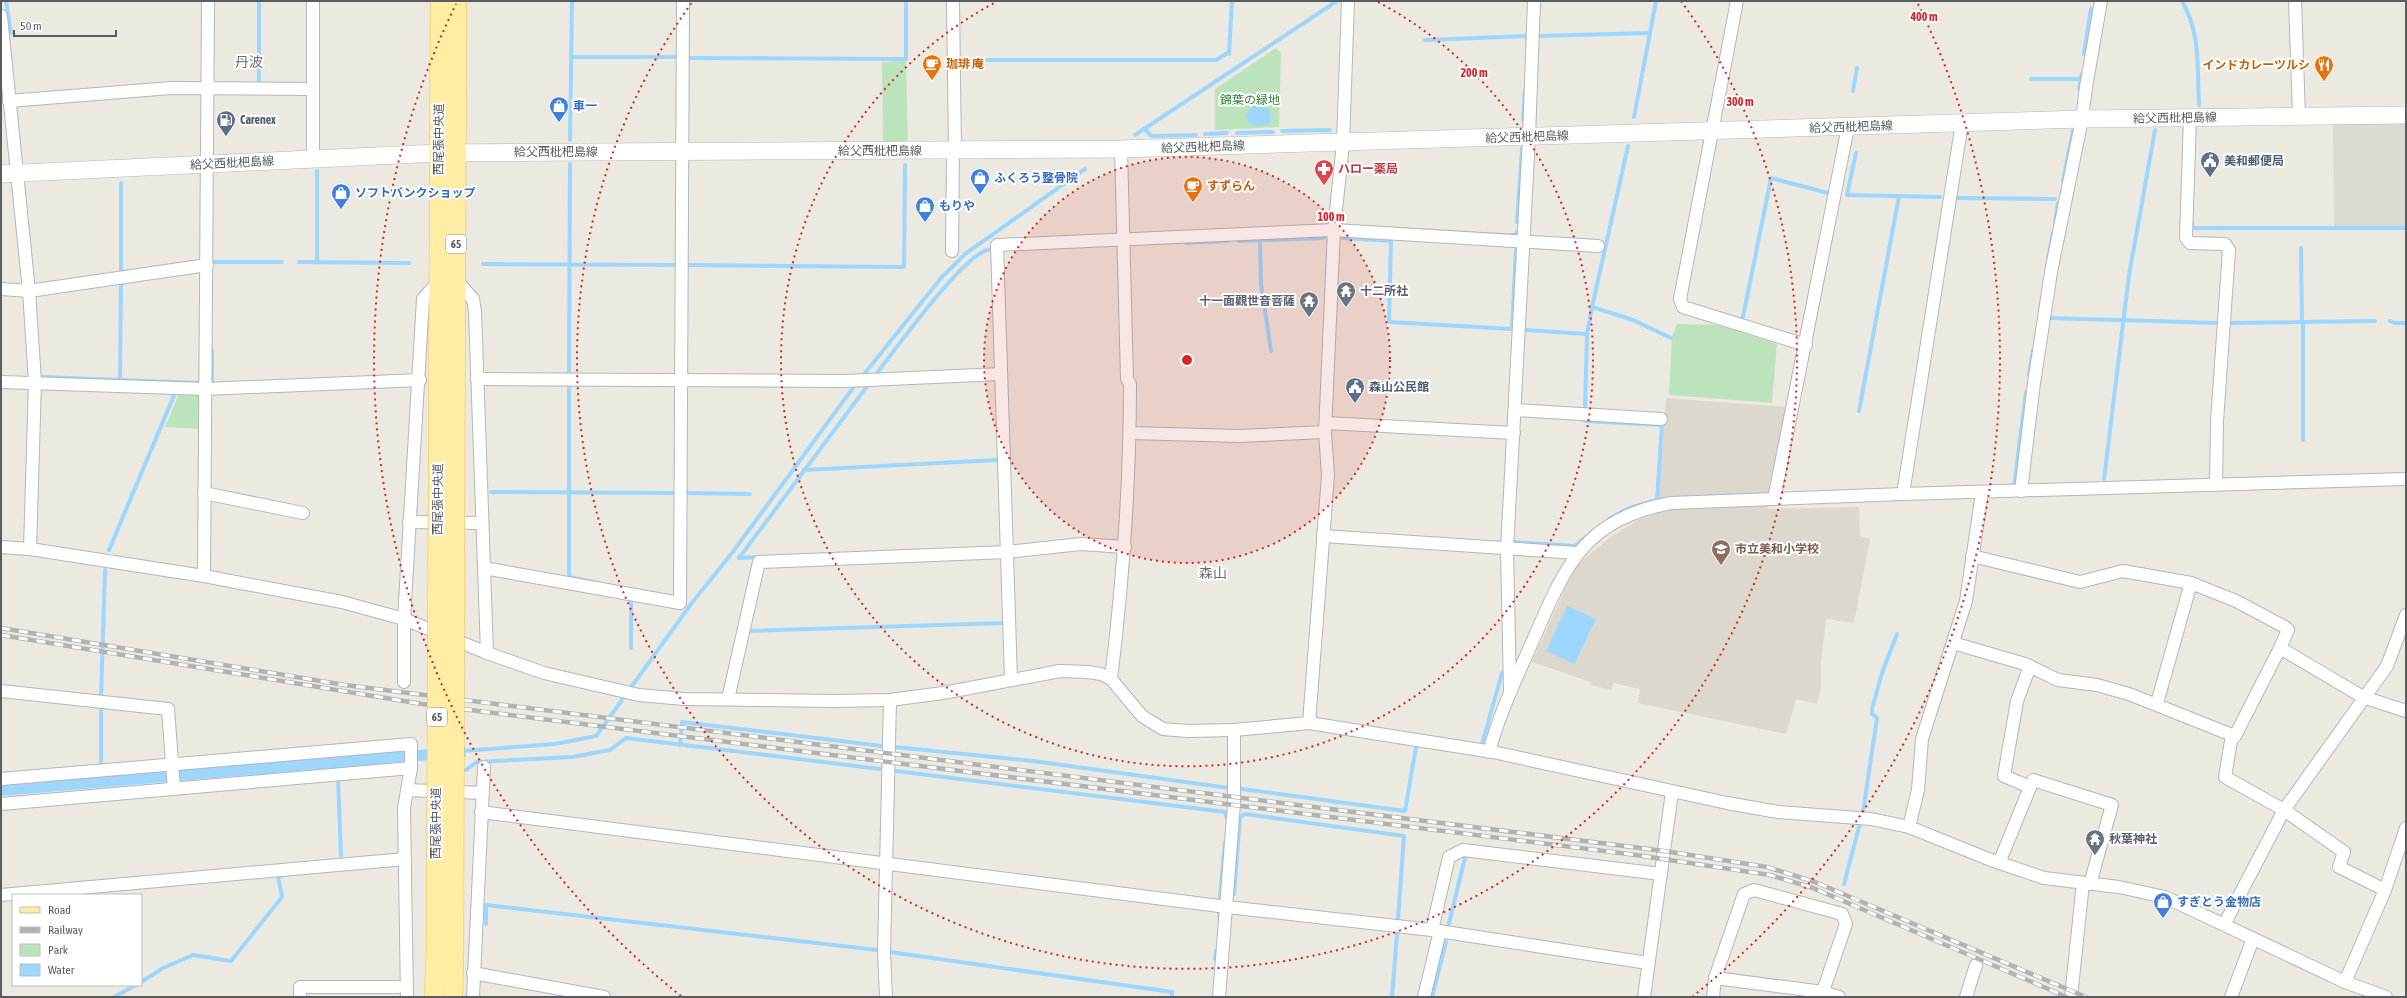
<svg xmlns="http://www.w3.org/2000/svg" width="2407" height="998" viewBox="0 0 2407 998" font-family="'Asap Condensed','Noto Sans JP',sans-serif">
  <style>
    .industrial { fill: #dddad4 }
    .education { fill: #dcd8ce }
    .green { fill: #bce4bc }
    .water { fill: #9dd6fe }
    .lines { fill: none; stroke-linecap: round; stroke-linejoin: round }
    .stream { stroke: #9dd6fe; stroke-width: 4 }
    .street-casing { stroke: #b3b6bb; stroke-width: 14 }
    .secondary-casing { stroke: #b4b7bd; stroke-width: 18 }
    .primary-casing { stroke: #efc155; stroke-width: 20 }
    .street { stroke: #fff; stroke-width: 12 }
    .secondary { stroke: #fff; stroke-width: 17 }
    .primary { stroke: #feeda2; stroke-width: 19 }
    .rail-casing { stroke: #b1b2b2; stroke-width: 4.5 }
    .rail { stroke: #fff; stroke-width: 3; stroke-dasharray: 9; stroke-linecap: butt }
    .primary-bridge-casing { stroke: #efc155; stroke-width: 20; stroke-linecap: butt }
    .primary-bridge { stroke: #feeda2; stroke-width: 19 }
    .ring { fill: none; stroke: #d62828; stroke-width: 2; stroke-dasharray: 2 4 }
    .labels { text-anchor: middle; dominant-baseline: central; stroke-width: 4; stroke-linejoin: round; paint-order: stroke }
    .shield { fill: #fff; stroke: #8b8d90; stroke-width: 1 }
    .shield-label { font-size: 11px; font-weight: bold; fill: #595c61 }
    .food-label { font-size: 12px; font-weight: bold; fill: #c56008; stroke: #fff; text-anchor: start }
    .park-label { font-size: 12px; fill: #358337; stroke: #fff }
    .shop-label { font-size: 12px; font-weight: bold; fill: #366cbe; stroke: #fff; text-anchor: start }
    .street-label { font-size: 12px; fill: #595c61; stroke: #fff }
    .service-label { font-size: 12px; font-weight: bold; fill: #4e5e75; stroke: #fff; text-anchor: start }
    .health-label { font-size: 12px; font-weight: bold; fill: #be3a42; stroke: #fff; text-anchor: start }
    .worship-label { font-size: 12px; font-weight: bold; fill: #5b616d; stroke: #fff; text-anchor: start }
    .education-label { font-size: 12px; font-weight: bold; fill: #785e54; stroke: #fff; text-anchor: start }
    .quarter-label { font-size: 14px; fill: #6a6e73; stroke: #fff }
    .centre { fill: #d62828; stroke: #fff; stroke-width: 2 }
    .ring-label { font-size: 12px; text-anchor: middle; font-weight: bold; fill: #d62828; stroke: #fff; stroke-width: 4; stroke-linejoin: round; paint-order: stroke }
  </style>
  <rect width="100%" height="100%" fill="#ece9e0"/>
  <!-- industrial -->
  <polygon class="industrial" points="2333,123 2406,123 2406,226 2334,226"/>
  <!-- education -->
  <polygon class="education" points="1666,398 1787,407 1767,509 1859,507 1860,536 1870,539 1854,623 1826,619 1821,663 1821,687 1817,704 1796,699 1786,734 1638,703 1640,689 1614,683 1611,690 1591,685 1591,682 1532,662 1572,573 1584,559 1612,536 1640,519 1657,514"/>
  <!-- green -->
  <g class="green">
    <polygon points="1276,48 1281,53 1279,127 1215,130 1215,89"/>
    <polygon points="906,61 908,144 883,144 882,62"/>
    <polygon points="1677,324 1718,325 1777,344 1772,403 1669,395 1672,337"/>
    <polygon points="180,392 201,393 201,429 165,427"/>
  </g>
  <!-- water -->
  <g class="water">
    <path d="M1254,106L1267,107L1270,110L1271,122L1268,125L1254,126L1249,124C1244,115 1246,111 1254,106Z"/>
    <polygon points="1567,606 1596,619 1574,664 1546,651"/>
    <polygon points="465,746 466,757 1,796 1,785"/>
  </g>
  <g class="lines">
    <!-- stream -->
    <g class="stream">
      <polyline points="6,1 11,33"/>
      <path d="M2182,1C2201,34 2197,67 2199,105"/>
      <polyline points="1538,36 1650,33"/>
      <polyline points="1425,40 1528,36 1527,39"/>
      <polyline points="1229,54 1232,1"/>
      <polyline points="2084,54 2091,9"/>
      <polyline points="572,57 676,57"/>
      <polyline points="688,58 906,59 906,1"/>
      <polyline points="957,60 1216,60 1229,52"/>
      <polyline points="2031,79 2081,79"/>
      <polyline points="259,85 259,1"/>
      <polyline points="2079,89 2082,74"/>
      <polyline points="1853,91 1857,68"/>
      <polyline points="1634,117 1656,1"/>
      <polyline points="1523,120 1525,90"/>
      <polyline points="1145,129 1151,136 1196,135"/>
      <polyline points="1282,131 1330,130"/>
      <polyline points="1237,133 1273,132"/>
      <polyline points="1205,134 1227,133"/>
      <polyline points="1135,135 1337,1"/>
      <polyline points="570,140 572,1"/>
      <polyline points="1856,153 1847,195 1940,197"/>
      <polyline points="2063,181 2073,131"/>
      <polyline points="1955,198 2055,199"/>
      <polyline points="1517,222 1522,149"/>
      <polyline points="2055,222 2058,203"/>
      <polyline points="2192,224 2192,228 2406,228"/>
      <polyline points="1512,235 1517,235 1517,232"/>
      <polyline points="1343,238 1391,241 1389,322 1512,329 1516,249"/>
      <polyline points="1260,240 1261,284 1271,351"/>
      <polyline points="1239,241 1324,238"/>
      <polyline points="1186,243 1228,241"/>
      <polyline points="2301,248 2302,322"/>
      <polyline points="2048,258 2053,233"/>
      <polyline points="299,262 409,263"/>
      <polyline points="317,262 317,171"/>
      <polyline points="483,264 677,265"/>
      <polyline points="211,265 211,262 282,262"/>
      <polyline points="687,265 904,267 905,165"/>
      <polyline points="121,273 121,183"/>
      <polyline points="1592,307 1633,320 1671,338"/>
      <polyline points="1743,317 1771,178 1828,193"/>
      <polyline points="2049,318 2219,323"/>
      <polyline points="2390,321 2395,323 2406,323"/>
      <polyline points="2303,322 2303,440"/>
      <polyline points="2230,323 2375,321"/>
      <polyline points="1525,330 1587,334"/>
      <polyline points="212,350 212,383"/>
      <path d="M877,373C895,350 966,250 991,249"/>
      <polyline points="569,374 570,164"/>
      <polyline points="2029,375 2033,350"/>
      <polyline points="42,377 200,383"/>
      <polyline points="120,380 121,280"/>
      <polyline points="569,384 569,577 594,582"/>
      <polyline points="1585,410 1587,334 1592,307 1628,146"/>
      <polyline points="1859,411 1899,196"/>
      <polyline points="1585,418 1585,421 1662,425 1657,500 1629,508 1609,519"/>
      <polyline points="804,470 997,460"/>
      <polyline points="2104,479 2129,275 2155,130"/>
      <polyline points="2014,487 2026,392"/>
      <polyline points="491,492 677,493"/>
      <polyline points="685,493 750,494"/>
      <polyline points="1514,542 1575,546 1592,532"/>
      <polyline points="109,550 175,393"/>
      <polyline points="739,558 868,385"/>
      <polyline points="739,558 760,557"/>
      <polyline points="631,599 631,648"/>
      <polyline points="748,631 1004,623"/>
      <polyline points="101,696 105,570"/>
      <polyline points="101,706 101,764"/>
      <polyline points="1482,744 1502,673"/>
      <polyline points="680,745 682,722 882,746"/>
      <polyline points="895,747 1033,761 1229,788"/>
      <polyline points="462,751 555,744 596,736 691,604 732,553 853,388 941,278 965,254 1085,169"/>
      <polyline points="466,770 477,762 572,757 610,750 626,738 880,769"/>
      <polyline points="896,771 1225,812 1227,819"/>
      <polyline points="340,778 338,779 341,856"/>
      <polyline points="1242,789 1405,811 1416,747"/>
      <polyline points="1863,812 1877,718 1872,714 1872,709 1882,673 1897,634"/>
      <polyline points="1844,884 1860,823"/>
      <polyline points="1234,894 1240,817 1245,814 1404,836 1398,919"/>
      <polyline points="1220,897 1225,842"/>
      <polyline points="1219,916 1219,910"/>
      <polyline points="486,924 486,905 877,950"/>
      <polyline points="1448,927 1465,858"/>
      <polyline points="890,952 1172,992 1172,997"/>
      <polyline points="1215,959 1216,951"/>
      <polyline points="141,982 163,968 193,955 231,961 282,897 278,876 281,876"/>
      <polyline points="114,997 136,985"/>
      <polyline points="1392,997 1397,934"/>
      <polyline points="1432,997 1446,942"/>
    </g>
    <defs>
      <g id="street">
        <polyline points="313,1 313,159"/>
        <polyline points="953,1 955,151"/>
        <polyline points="1737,1 1680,299 1683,307 1806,345"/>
        <polyline points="2295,1 2299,116"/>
        <polyline points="1,16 29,291 35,382 30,549"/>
        <polyline points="9,101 171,88 313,89"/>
        <polyline points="2190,118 2186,238 2190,243 2225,244 2229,250 2217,421 2216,485"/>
        <polyline points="952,251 953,151"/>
        <polyline points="456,280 473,299 475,311 487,653"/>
        <polyline points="1,289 29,291 207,265"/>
        <polyline points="477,379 845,381 1001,374"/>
        <polyline points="1,382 205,389 420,380"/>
        <polyline points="1515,410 1661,419"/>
        <polyline points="1326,423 1514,433"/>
        <polyline points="1130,433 1239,436 1325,432"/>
        <polyline points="2021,491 2034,383 2051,272 2082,119 2086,87 2101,1"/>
        <polyline points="204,493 303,513"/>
        <polyline points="1903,494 1962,123"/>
        <polyline points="1774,499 1848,127"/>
        <polyline points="409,522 482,523"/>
        <polyline points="1323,536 1577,553"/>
        <polyline points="1,547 30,549 204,576 342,602 404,619 487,653 544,673 639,695 684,699 834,701 890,700 943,693 1060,671 1088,672 1101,674 1111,679 1142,716 1163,729 1188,731 1234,730 1309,723 1493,752 1727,803 1778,812 1871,819 1909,827 1991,860 2044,878 2119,887 2165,897 2345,982 2386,997"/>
        <polyline points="1972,556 2080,582 2123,571 2191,583 2236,601 2285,627 2288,630 2280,648 2363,697 2406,711"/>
        <polyline points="484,568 680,603 683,1"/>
        <polyline points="204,576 208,1"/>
        <polyline points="1953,643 2025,664 2058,680 2097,685 2129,694 2232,735 2225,777 2284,810 2344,852 2339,867 2385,890"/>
        <polyline points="1011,679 997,245 1334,230 1598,246"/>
        <path d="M1111,679C1123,581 1130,483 1130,384L1127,379L1121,149"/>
        <polyline points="404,682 404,619 423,299 439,281"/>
        <polyline points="1510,690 1507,549 1529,137 1534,1"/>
        <polyline points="1,691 168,709 174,789"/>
        <polyline points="728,699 759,562 1007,552 1081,544 1125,547"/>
        <polyline points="2157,703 2191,583"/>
        <polyline points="1309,723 1328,475 1325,432 1334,230 1343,143 1348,1"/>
        <polyline points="2232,735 2235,736 2280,648"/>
        <path d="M1489,752C1499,715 1515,681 1530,647C1564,570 1580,520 1671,503L1903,494L2406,479"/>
        <polyline points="1,779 411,744 411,768 404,808 407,997"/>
        <polyline points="2030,787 2004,776 2017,701 2030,666"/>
        <polyline points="407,790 482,793"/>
        <polyline points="1,804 411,768"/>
        <polyline points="481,812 1227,907 1432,930 1648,963"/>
        <polyline points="1909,827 1918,790 1922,739 1966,601 1982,493"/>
        <polyline points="1999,863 2033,780 2112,805 2090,884"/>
        <polyline points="1,895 405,859"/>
        <polyline points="2225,923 2284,810 2387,666 2406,615"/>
        <polyline points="1432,930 1449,857 1463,850 1661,874"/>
        <polyline points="473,973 604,997"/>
        <polyline points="1715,978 1823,992 1839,997"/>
        <polyline points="2345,982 2385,890 2406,828"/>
        <polyline points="300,997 300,987 398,987"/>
        <polyline points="473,997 484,767"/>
        <polyline points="886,997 884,952 890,700"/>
        <polyline points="1219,997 1234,804 1234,730"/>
        <polyline points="1424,997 1440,931"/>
        <polyline points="1644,997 1672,792"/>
        <polyline points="1713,997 1715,978 1744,894 1754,890 1842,914 1846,924 1821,997"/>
        <polyline points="1966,997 1976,965"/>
        <polyline points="2071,997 2083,883"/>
        <polyline points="2231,997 2253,939"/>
      </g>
      <polyline id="secondary" points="1,174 439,153 1121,149 2082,119 2406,115"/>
      <g id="primary">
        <polyline points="438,485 440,1"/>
        <polyline points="455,487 457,1"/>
        <polyline points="434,997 436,950"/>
        <polyline points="453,997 454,950"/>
      </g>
    </defs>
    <!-- street casing -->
    <use href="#street" class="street-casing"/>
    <!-- secondary casing -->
    <use href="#secondary" class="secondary-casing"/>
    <!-- primary casing -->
    <use href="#primary" class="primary-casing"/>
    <!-- street -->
    <use href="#street" class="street"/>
    <!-- secondary -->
    <use href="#secondary" class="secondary"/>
    <!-- primary -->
    <use href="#primary" class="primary"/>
    <defs>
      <g id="rail">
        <polyline points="1,628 345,685 1664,851 1767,867 1815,882 2086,997"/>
        <polyline points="1,635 422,704 1636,855 1770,875 1813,888 2067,997"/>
      </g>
    </defs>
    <!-- rail casing -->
    <use href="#rail" class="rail-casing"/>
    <!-- rail -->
    <use href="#rail" class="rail"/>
    <defs>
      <g id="primary-bridge">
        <polyline points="436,950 438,485"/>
        <polyline points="454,950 455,487"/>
      </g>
    </defs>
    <!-- primary-bridge casing -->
    <use href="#primary-bridge" class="primary-bridge-casing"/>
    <!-- primary-bridge -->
    <use href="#primary-bridge" class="primary-bridge"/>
  </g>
  <!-- distance rings -->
  <circle cx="1187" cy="360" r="203" fill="#d62828" fill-opacity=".12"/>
  <g class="ring">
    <circle cx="1187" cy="360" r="203"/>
    <path d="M1378 2A406 406 0 1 1 996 2"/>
    <path d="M1681 1A610 610 0 1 1 693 1"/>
    <path d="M681 996A813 813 0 0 1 456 4M1918 4A813 813 0 0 1 1693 996"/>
  </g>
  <!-- icons -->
  <defs>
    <symbol id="cafe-pin" viewBox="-11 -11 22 30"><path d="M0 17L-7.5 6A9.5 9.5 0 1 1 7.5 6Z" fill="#e8710a" stroke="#fff"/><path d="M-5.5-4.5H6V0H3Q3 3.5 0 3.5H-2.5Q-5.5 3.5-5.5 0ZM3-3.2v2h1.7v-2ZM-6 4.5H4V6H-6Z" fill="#fff"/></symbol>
    <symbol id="restaurant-pin" viewBox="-11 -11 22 30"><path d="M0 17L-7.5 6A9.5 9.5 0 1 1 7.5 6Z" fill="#e8710a" stroke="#fff"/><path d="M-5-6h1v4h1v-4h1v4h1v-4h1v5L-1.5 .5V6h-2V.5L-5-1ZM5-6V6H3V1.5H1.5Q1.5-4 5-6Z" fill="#fff"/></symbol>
    <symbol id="shop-pin" viewBox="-11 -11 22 30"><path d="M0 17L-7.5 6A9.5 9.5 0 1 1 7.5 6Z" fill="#3f7fe0" stroke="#fff"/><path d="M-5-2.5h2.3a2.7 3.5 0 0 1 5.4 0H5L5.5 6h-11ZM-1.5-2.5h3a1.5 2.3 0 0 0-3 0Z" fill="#fff"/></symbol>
    <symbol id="fuel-pin" viewBox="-11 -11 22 30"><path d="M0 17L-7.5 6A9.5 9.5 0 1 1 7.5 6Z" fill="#5c6f8a" stroke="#fff"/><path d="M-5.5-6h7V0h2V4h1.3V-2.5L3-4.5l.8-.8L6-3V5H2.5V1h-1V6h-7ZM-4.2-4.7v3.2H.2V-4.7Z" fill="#fff"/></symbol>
    <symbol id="civic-pin" viewBox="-11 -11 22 30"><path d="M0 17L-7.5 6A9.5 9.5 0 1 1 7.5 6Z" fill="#5c6f8a" stroke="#fff"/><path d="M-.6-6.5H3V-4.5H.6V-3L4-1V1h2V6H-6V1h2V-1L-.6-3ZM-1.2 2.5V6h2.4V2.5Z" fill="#fff"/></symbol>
    <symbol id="pharmacy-pin" viewBox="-11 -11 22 30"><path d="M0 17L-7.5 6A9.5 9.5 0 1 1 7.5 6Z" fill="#e0444e" stroke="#fff"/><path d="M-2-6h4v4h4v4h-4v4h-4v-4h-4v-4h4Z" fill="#fff"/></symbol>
    <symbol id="temple-pin" viewBox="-11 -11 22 30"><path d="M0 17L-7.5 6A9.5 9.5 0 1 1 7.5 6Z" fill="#6b7280" stroke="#fff"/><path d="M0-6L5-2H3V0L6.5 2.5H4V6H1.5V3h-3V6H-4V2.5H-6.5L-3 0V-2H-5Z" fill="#fff"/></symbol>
    <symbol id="school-pin" viewBox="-11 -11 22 30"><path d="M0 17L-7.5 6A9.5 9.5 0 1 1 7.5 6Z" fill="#8d6e63" stroke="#fff"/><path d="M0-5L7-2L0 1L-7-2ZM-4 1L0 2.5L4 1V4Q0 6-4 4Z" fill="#fff"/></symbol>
  </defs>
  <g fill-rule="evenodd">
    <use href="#cafe-pin" x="921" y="53" width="22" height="30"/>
    <use href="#restaurant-pin" x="2313" y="54" width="22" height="30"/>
    <use href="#shop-pin" x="548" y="95" width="22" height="30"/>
    <use href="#fuel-pin" x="215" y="109" width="22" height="30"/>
    <use href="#civic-pin" x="2199" y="150" width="22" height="30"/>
    <use href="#pharmacy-pin" x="1313" y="158" width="22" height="30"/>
    <use href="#shop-pin" x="969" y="167" width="22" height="30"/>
    <use href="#cafe-pin" x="1182" y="175" width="22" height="30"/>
    <use href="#shop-pin" x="330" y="182" width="22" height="30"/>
    <use href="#shop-pin" x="914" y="195" width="22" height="30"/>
    <use href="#temple-pin" x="1335" y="280" width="22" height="30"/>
    <use href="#temple-pin" x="1298" y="290" width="22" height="30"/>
    <use href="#civic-pin" x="1344" y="376" width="22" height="30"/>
    <use href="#school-pin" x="1710" y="538" width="22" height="30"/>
    <use href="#temple-pin" x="2084" y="828" width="22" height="30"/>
    <use href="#shop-pin" x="2152" y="891" width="22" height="30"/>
  </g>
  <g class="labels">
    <!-- shield labels -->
    <g class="shield">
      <rect x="446" y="235" width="20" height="18" rx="3"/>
      <rect x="427" y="708" width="20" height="18" rx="3"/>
    </g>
    <g class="shield-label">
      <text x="456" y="244">65</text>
      <text x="437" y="717">65</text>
    </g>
    <!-- food labels -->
    <g class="food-label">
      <text x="946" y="64">珈琲 庵</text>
      <text x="2310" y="65" text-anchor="end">インドカレーツルシ</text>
      <text x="1207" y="186">すずらん</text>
    </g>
    <!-- park labels -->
    <g class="park-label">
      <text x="1250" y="100">錦葉の緑地</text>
    </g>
    <!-- shop labels -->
    <g class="shop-label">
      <text x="573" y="106">車一</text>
      <text x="994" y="178">ふくろう整骨院</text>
      <text x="355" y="193">ソフトバンクショップ</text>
      <text x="939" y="206">もりや</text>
      <text x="2177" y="902">すぎとう金物店</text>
    </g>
    <!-- street labels -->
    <g class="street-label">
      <text transform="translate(2175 118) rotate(-1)">給父西枇杷島線</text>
      <text transform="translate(1851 127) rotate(-2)">給父西枇杷島線</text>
      <text transform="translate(1527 137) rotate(-2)">給父西枇杷島線</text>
      <text transform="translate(439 139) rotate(-90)">西尾張中央道</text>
      <text transform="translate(1203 147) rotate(-2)">給父西枇杷島線</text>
      <text x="880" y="151">給父西枇杷島線</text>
      <text x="556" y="152">給父西枇杷島線</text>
      <text transform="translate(232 163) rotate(-3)">給父西枇杷島線</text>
      <text transform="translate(438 499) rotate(-90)">西尾張中央道</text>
      <text transform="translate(436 823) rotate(-90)">西尾張中央道</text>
    </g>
    <!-- service labels -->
    <g class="service-label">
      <text x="240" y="120">Carenex</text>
      <text x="2224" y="161">美和郵便局</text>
      <text x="1369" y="387">森山公民館</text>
    </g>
    <!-- health labels -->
    <g class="health-label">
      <text x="1338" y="169">ハロー薬局</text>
    </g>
    <!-- worship labels -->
    <g class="worship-label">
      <text x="1360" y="291">十二所社</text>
      <text x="1295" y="301" text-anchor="end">十一面觀世音菩薩</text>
      <text x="2109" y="839">秋葉神社</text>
    </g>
    <!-- education labels -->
    <g class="education-label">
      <text x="1735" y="549">市立美和小学校</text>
    </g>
    <!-- quarter labels -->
    <g class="quarter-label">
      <text x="249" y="62">丹波</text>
      <text x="1213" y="573">森山</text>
    </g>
  </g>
  <circle cx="1187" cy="360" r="6" class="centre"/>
  <g class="ring-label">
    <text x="1924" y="21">400 m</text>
    <text x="1474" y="77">200 m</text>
    <text x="1740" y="106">300 m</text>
    <text x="1331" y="221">100 m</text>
  </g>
  <!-- border -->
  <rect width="2407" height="998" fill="none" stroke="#595c61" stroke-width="4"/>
  <!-- legend -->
  <rect x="12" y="894" width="130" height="92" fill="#ffffff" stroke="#bdbec0"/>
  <rect x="20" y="907" width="20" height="6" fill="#feeda2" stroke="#bdbec0"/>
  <text x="48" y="914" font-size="12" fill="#595c61">Road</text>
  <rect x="20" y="927" width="20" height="6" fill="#b1b2b2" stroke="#bdbec0"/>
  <text x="48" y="934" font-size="12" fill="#595c61">Railway</text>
  <rect x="20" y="944" width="20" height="12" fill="#bce4bc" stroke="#bdbec0"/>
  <text x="48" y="954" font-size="12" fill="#595c61">Park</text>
  <rect x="20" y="964" width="20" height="12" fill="#9dd6fe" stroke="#bdbec0"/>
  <text x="48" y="974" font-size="12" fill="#595c61">Water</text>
  <!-- scale -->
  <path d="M14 30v6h102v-6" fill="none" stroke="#595c61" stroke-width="2"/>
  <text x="20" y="30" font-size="12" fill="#595c61" stroke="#ffffff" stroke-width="3" paint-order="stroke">50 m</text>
</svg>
